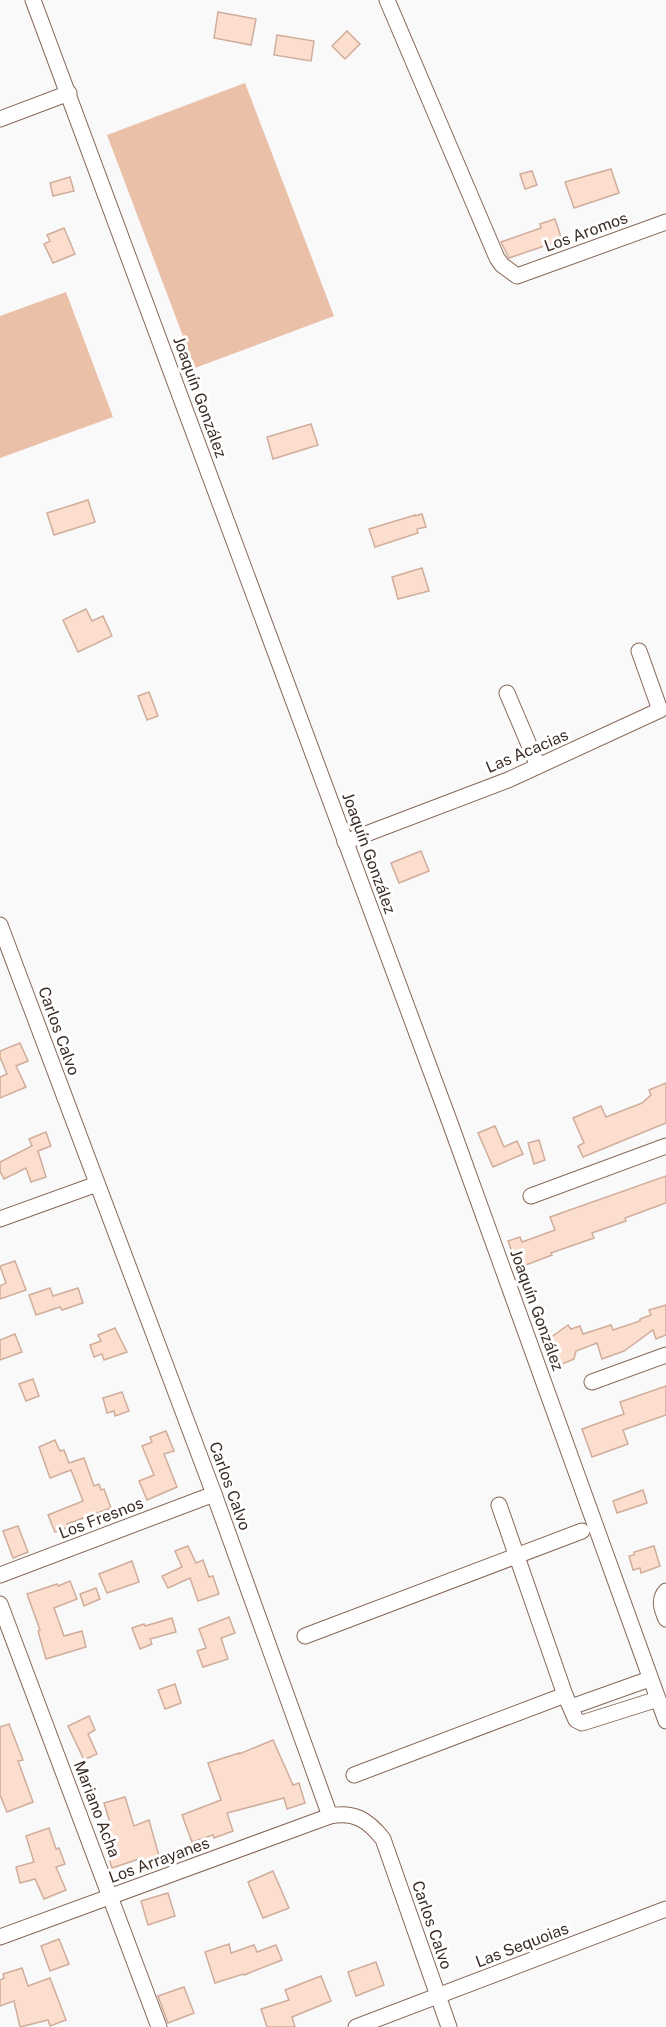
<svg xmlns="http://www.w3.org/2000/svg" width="666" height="2027" viewBox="0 0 666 2027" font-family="'Public Sans',sans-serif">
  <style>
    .green { fill: #ebc0a9 }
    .building { fill: #fcdecf; stroke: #d0ad9b; stroke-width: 1.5 }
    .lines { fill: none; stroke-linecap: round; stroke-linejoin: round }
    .minor-casing { stroke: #886858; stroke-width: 17 }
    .minor { stroke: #fff; stroke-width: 15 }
    .labels { text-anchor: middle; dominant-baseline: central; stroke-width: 6; stroke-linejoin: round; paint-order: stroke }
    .street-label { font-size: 16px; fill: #3b2d26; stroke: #fff }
  </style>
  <rect width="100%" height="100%" fill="#f9f9f9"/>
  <!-- green -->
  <g class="green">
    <polygon points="245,83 334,316 195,368 107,135"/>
    <polygon points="66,292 113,417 0,458 0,316"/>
  </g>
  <!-- building -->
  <g class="building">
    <polygon points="218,12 256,19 251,45 214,38"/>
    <polygon points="347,31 360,44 345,59 332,46"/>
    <polygon points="277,35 314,41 311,61 274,55"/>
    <polygon points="611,169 619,193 574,208 565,182"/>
    <polygon points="532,171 537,185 525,189 520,174"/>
    <polygon points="70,177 74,191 53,196 50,183"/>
    <polygon points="555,219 562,240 509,258 501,242 541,228 540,224"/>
    <polygon points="64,228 75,254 53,263 44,244 50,241 47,235"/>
    <polygon points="311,424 318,445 273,459 267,437"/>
    <polygon points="88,500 95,522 54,535 47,513"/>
    <polygon points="422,514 426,527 417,529 418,533 375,547 369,529 415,515 415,516"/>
    <polygon points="422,568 429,591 398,599 392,577"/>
    <polygon points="86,609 92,621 103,616 112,636 78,652 63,620"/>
    <polygon points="149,692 158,716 147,720 138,696"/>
    <polygon points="421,851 429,871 399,883 391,863"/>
    <polygon points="20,1043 28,1061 16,1066 26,1087 0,1098 0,1077 7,1074 0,1057 0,1051"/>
    <polygon points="666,1083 666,1123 583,1157 578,1146 584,1143 573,1118 601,1106 606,1117 642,1103 651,1095 649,1090"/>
    <polygon points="495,1126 504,1147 517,1141 523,1154 493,1167 478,1133"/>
    <polygon points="46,1132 51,1146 38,1151 46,1177 31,1182 26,1168 4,1179 0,1171 0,1162 32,1146 29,1139"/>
    <polygon points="539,1140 545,1160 534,1164 528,1143"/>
    <polygon points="666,1176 666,1203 625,1218 626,1221 592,1233 594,1238 551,1253 552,1255 518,1268 508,1241 520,1237 522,1242 555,1230 550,1217"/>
    <polygon points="15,1261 26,1290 0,1299 0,1286 6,1283 0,1266"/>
    <polygon points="50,1288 53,1296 78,1288 83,1303 62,1310 60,1307 36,1315 29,1295"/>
    <polygon points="666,1305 666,1335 656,1339 653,1330 624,1351 602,1359 597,1343 576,1351 574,1359 560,1365 550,1338 568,1325 571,1329 580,1326 583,1334 611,1325 613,1330 640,1321 640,1319 651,1315 649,1310"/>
    <polygon points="115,1328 127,1352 104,1360 102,1354 94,1357 90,1345 101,1341 98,1335"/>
    <polygon points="15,1334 22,1352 0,1360 0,1340"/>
    <polygon points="33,1379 39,1396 26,1401 19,1384"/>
    <polygon points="666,1386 666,1415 623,1430 628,1444 592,1457 582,1429 624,1414 620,1402"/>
    <polygon points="122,1392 129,1411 115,1416 114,1411 107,1413 103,1398"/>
    <polygon points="166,1431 174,1451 164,1454 177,1487 147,1500 139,1481 154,1475 142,1446 152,1442 150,1437"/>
    <polygon points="55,1440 60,1451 64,1450 69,1463 84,1458 94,1486 99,1484 101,1490 104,1489 111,1508 67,1524 69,1527 55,1532 48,1515 83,1501 71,1470 50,1478 39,1447"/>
    <polygon points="643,1490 647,1503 617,1513 613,1501"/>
    <polygon points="18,1526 28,1552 13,1558 3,1531"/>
    <polygon points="188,1546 196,1563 203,1560 209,1577 213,1576 219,1594 198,1601 190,1578 168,1588 162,1576 182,1567 175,1551"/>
    <polygon points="654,1546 660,1566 641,1573 640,1568 633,1570 629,1556 634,1555 634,1552"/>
    <polygon points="132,1561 139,1582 107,1593 99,1574"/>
    <polygon points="70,1581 77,1599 54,1608 64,1636 82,1631 86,1647 46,1659 38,1631 40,1630 27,1594 57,1584 58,1586"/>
    <polygon points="96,1588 100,1599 84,1606 80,1594"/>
    <polygon points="229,1617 235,1633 221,1638 228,1659 203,1667 197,1651 206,1648 199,1629"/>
    <polygon points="172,1618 176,1632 150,1639 152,1644 140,1649 132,1628 144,1624 145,1626"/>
    <polygon points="175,1684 181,1703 165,1709 158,1690"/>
    <polygon points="89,1716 95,1730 88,1734 97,1754 84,1760 68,1726"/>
    <polygon points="9,1724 23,1760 18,1761 33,1802 7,1812 0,1795 0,1727"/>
    <polygon points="273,1740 293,1785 299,1783 305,1803 287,1809 284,1798 227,1813 233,1831 214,1838 213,1835 192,1842 182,1815 221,1800 208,1763 239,1753 239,1754"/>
    <polygon points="125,1797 134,1826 149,1820 159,1856 140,1862 139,1859 112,1868 108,1856 115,1854 107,1827 111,1826 104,1803"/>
    <polygon points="49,1828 56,1849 59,1848 65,1864 56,1867 66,1890 44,1899 35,1879 20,1883 16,1867 34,1862 26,1836"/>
    <polygon points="273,1871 289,1908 263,1918 248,1882"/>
    <polygon points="168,1893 175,1916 148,1925 141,1901"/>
    <polygon points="59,1939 69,1964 50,1971 41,1946"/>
    <polygon points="229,1944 231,1953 254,1945 257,1952 276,1945 282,1960 244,1975 243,1974 215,1983 205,1952"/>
    <polygon points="376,1962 384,1985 356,1996 348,1972"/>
    <polygon points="22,1968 28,1986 50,1978 66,2020 50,2026 48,2020 20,2027 14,2001 0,2006 0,1980 4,1978 3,1974"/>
    <polygon points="321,1976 331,2001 292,2017 295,2027 267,2027 261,2009 289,2000 285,1990"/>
    <polygon points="184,1987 194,2013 168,2023 158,1996"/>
  </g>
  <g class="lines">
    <defs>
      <g id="minor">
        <polyline points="33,0 449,1120 666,1721"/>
        <polyline points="387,0 497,258 502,265 517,276 666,222"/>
        <polyline points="0,119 69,93"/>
        <polyline points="507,693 538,766"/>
        <polyline points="345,842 508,780 660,710 639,651"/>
        <polyline points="0,925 214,1494 330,1816"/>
        <polyline points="531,1196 666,1146"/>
        <polyline points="0,1219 97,1184"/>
        <polyline points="592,1382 666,1355"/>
        <polyline points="499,1505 565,1695 576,1720 582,1723 658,1699"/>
        <polyline points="0,1575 214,1494"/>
        <path d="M666,1591C658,1599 662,1610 666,1619"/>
        <polyline points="0,1604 159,2027"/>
        <polyline points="305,1636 582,1531"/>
        <polyline points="571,1707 644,1681"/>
        <polyline points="354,1775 565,1695"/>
        <path d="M0,1937L330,1816C354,1811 368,1820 383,1839L449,2027"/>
        <polyline points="356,2027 666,1909"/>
      </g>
    </defs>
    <!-- minor casing -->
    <use href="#minor" class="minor-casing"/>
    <!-- minor -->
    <use href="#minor" class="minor"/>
  </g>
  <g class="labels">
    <!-- street labels -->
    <g class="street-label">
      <text transform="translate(586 232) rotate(-20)">Los Aromos</text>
      <text transform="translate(200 397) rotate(70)">Joaquín González</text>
      <text transform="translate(527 751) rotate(-23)">Las Acacias</text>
      <text transform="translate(369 853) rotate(70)">Joaquín González</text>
      <text transform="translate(59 1031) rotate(70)">Carlos Calvo</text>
      <text transform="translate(537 1310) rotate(70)">Joaquín González</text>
      <text transform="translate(230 1486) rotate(70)">Carlos Calvo</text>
      <text transform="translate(101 1518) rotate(-21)">Los Fresnos</text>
      <text transform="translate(97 1809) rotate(69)">Mariano Acha</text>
      <text transform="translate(159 1860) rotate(-20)">Los Arrayanes</text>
      <text transform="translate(432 1925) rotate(71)">Carlos Calvo</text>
      <text transform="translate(522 1945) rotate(-21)">Las Sequoias</text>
    </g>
  </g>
</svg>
